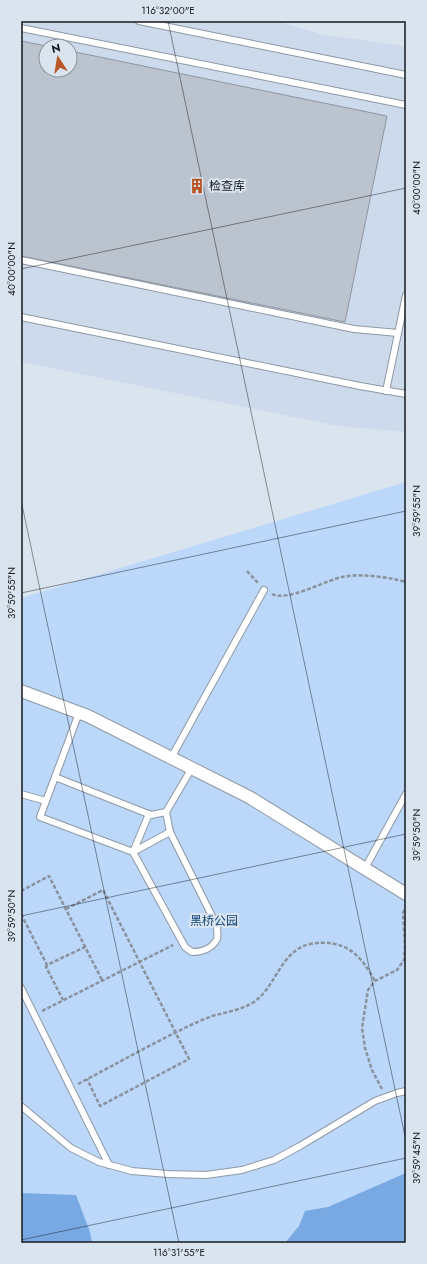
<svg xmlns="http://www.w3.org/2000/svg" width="427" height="1264" viewBox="0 0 427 1264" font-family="Jost,'Noto Sans SC',sans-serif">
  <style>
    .built { fill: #ccdaec; fill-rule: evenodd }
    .green { fill: #bbd7fa }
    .water { fill: #78a9e3 }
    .building { fill: #bac3ce; stroke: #8d95a0 }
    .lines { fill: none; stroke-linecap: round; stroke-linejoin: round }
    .service-casing { stroke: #8f98a3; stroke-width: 8 }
    .minor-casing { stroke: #8f98a3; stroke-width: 14 }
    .path { stroke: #8b929a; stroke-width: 2.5; stroke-dasharray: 4 2; stroke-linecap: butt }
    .service { stroke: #fff; stroke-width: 6 }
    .minor { stroke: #fff; stroke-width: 12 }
    .ticks { fill: none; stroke: #15181c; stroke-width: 1; stroke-opacity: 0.45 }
    .labels { text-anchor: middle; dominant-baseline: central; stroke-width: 4; stroke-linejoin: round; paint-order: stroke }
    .poi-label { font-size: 12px; fill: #15181c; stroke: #dae4ef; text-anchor: start }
    .park-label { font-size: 12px; fill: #114378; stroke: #dae4ef }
    .neatline { fill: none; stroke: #15181c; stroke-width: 1.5 }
    .ticks-label { font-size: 10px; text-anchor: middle; fill: #15181c }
  </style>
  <rect width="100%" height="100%" fill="#dae4ef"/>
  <!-- built -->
  <path class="built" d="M21,21H276L324,35L406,46V432L339,426L21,362ZM46,46H70V70H46Z"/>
  <!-- green -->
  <polygon class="green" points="406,482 406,1243 21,1243 21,598"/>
  <!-- water -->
  <g class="water">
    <polygon points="406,1173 406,1243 285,1243 299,1226 305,1211 328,1207"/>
    <polygon points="21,1193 76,1195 90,1232 92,1243 21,1243"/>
  </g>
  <!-- building -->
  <polygon class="building" points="21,41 46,46 46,70 70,70 70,51 387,116 345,322 21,256"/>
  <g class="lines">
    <defs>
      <g id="service">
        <polyline points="139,21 406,75"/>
        <polyline points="21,28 406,105"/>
        <polyline points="21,260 354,329 398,333"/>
        <polyline points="21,317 360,386 406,394"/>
        <polyline points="386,391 406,295"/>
        <path d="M79,713L40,817L133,852L185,947L192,952C201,952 212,949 217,939C218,936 217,930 217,926L170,832L166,812"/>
        <polyline points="171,758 264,590"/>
        <polyline points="55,777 151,815 166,812 192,768"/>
        <polyline points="21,794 46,801"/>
        <polyline points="133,852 170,832"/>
        <polyline points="133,852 149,814"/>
        <polyline points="365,868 406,794"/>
        <polyline points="21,988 109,1165"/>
        <polyline points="21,1106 71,1148 99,1162 132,1171 168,1174 206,1175 242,1170 274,1160 300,1146 375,1101 397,1093 406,1091"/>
      </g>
      <polyline id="minor" points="21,691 88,716 249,797 406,894"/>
    </defs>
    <!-- service casing -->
    <use href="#service" class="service-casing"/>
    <!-- minor casing -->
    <use href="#minor" class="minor-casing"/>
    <!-- path -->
    <g class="path">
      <polyline points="247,571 259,584"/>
      <path d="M272,594C287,602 324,581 342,577C360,573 388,577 406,582"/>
      <polyline points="21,891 49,876 102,980"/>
      <polyline points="66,909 103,890 189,1059 100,1106 87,1079"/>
      <polyline points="21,914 47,965 85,947"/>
      <polyline points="47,965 46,967 63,1000"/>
      <polyline points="42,1011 173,945"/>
      <path d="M78,1084C116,1064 153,1043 191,1025C200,1021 210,1016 220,1014C231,1011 243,1009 254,1002C276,987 281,950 310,944C343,938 360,953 375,981"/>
      <polyline points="382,1089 372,1070 365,1048 362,1028 368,990 375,981 397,970 404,960 405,945 403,913 406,906"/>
    </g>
    <!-- service -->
    <use href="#service" class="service"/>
    <!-- minor -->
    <use href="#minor" class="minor"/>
  </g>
  <!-- ticks -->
  <path class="ticks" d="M168,21L406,1141M21,269L406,188M21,500L179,1243M21,593L406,511M21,916L406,834M21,1240L406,1158"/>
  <!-- icons -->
  <defs>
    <symbol id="building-bare" viewBox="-9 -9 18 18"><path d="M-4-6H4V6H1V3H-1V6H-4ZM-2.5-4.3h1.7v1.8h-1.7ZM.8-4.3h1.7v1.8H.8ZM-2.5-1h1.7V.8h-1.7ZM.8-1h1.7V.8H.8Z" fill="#ba5525" stroke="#dae4ef" stroke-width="2.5" paint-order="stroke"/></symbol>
  </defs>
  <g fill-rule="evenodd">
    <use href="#building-bare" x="186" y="175" width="22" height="22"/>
  </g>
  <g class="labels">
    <!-- poi labels -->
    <g class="poi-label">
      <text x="209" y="186">检查库</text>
    </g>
    <!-- park labels -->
    <g class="park-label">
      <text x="214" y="921">黑桥公园</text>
    </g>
  </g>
  <!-- border -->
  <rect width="427" height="1264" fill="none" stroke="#dae4ef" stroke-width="44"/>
  <!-- north arrow -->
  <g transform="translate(58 58) rotate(348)"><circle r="19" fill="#dae4ef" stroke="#8b929b"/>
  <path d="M0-3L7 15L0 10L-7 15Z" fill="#ba5525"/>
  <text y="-6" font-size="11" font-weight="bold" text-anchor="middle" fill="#15181c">N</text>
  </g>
  <rect x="22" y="22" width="383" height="1220" class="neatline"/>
  <g class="ticks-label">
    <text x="168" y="14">116°32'00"E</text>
    <text transform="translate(416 188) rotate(-90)" y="4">40°00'00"N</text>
    <text transform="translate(11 269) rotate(-90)" y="4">40°00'00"N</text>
    <text transform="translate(416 511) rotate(-90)" y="4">39°59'55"N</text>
    <text transform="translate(11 593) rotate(-90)" y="4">39°59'55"N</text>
    <text transform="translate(416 835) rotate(-90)" y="4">39°59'50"N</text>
    <text transform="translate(11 916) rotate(-90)" y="4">39°59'50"N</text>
    <text transform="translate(416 1158) rotate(-90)" y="4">39°59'45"N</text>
    <text x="179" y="1256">116°31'55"E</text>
  </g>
</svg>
